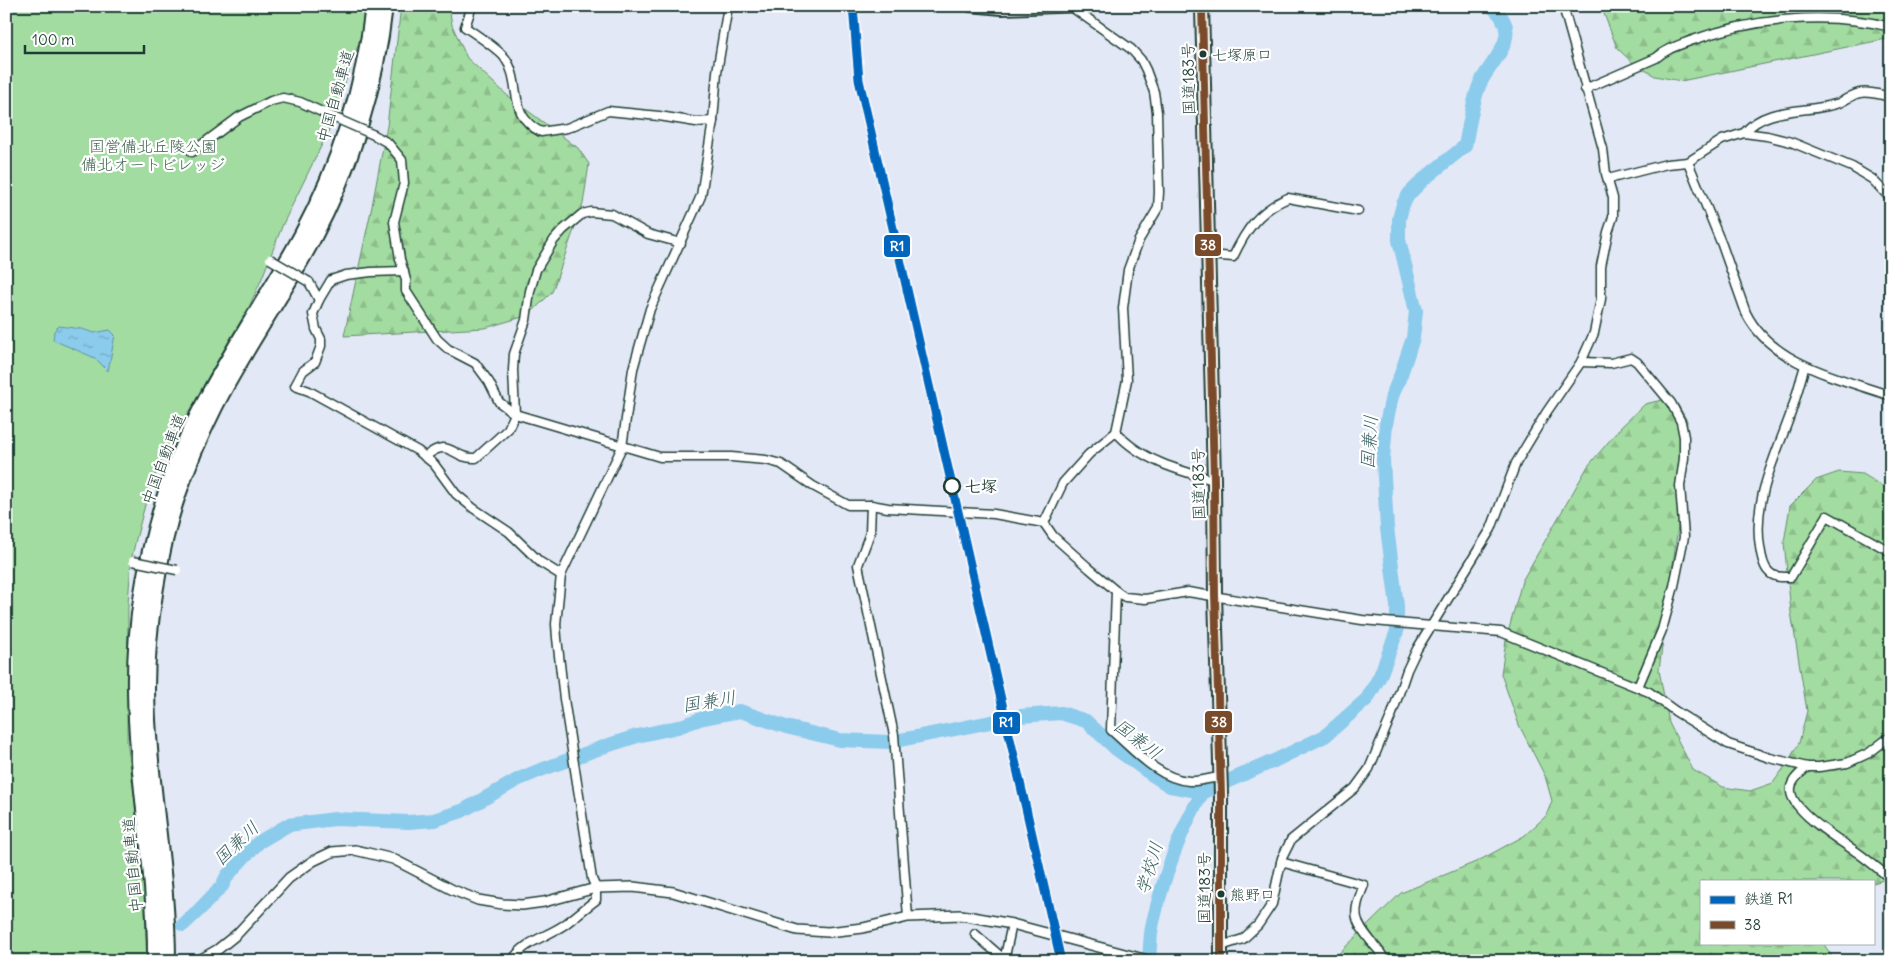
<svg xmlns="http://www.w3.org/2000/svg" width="1897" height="967" viewBox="0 0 1897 967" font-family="Delius,'Klee One',sans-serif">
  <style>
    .forest { fill: url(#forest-firs); stroke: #618c6a }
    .green { fill: #a3dca1; stroke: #618c6a }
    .water { fill: url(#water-ripples); stroke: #6092a2 }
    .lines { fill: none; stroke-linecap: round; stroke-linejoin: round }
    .river { stroke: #8bcbec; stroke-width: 14 }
    .minor-casing { stroke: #1f3d34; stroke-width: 11 }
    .tertiary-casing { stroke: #1f3d34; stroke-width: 12 }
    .secondary-casing { stroke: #1f3d34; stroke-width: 14 }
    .trunk-casing { stroke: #1f3d34; stroke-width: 16 }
    .motorway-casing { stroke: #1f3d34; stroke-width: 18 }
    .minor { stroke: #fff; stroke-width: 8 }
    .tertiary { stroke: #fff; stroke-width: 9 }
    .secondary { stroke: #fff; stroke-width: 10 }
    .trunk { stroke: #fff; stroke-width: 12 }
    .motorway { stroke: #fff; stroke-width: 14 }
    .minor-bridge-casing { stroke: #1f3d34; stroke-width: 11; stroke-linecap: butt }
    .minor-bridge { stroke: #fff; stroke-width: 8 }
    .bus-1-casing { stroke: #fff; stroke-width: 11 }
    .bus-1 { stroke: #7a4b2a; stroke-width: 8 }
    .rail-1-casing { stroke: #fff; stroke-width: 12 }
    .rail-1 { stroke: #0065bd; stroke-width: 9 }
    .bus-dot { fill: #1f3d34; stroke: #fff; stroke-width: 2 }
    .stop-dot { fill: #fff; stroke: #1f3d34; stroke-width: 2.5 }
    .labels { text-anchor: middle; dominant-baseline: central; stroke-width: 4.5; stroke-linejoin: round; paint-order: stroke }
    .bus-label { font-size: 15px; fill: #1f3d34; stroke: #fff; text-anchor: start }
    .street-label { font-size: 16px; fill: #1f3d34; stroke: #fff }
    .park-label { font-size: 16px; fill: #40654f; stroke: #fff }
    .stop-label { font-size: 16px; font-weight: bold; fill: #1f3d34; stroke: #fff; text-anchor: start }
    .water-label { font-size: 18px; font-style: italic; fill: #3a6062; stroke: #fff }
    .line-badge { stroke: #fff; stroke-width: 2 }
    .badge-label { font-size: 14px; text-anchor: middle; font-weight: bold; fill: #fff }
  </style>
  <defs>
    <pattern id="forest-firs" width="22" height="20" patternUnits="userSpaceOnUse" patternTransform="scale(1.25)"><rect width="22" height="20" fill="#a3dca1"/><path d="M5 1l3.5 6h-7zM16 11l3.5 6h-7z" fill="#8cbe8b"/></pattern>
    <pattern id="water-ripples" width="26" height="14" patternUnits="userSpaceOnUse" patternTransform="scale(1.25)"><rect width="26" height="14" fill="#8bcbec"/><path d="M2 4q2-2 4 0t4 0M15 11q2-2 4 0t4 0" fill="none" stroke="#71a6c0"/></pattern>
  </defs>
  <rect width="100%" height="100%" fill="#e3e8f6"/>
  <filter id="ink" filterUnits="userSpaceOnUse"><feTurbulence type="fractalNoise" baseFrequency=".02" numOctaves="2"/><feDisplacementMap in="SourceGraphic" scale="10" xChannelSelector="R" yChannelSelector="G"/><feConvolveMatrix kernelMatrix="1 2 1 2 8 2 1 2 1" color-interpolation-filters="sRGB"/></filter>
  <g filter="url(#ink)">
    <!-- forest -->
    <g class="forest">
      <polygon points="401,6 449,6 452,25 467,58 508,96 578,148 589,164 583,204 552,292 529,315 485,328 344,336 372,206 387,126"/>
      <polygon points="1601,6 1891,6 1891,38 1681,81 1655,76 1633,63 1617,48"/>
      <polygon points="1662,400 1678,405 1687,421 1684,481 1659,670 1669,723 1693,770 1723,787 1750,791 1773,783 1786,765 1799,743 1807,711 1791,612 1784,542 1790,506 1816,480 1839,472 1863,474 1884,487 1891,496 1891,878 1873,883 1873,881 1701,881 1701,943 1823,943 1835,961 1331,961 1401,893 1478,861 1524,836 1546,816 1552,801 1545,776 1519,725 1501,674 1506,640 1522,581 1588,466 1621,427 1645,404"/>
    </g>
    <!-- green -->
    <polygon class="green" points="6,6 366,6 361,37 328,132 283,224 262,278 249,307 199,397 171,437 149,490 136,539 131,561 128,604 127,741 138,822 144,881 147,961 6,961"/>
    <!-- water -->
    <polygon class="water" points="59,326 82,329 94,333 110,330 115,335 108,371 95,358 53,340 54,331"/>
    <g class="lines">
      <!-- river -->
      <g class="river">
        <path d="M183,925L199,910L222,886L227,876L244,857L259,842L288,825L335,819L409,822L434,820L462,811L519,779L538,771L606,746L637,736L678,727L703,718L740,711L786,727L840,740L890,742L1021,716L1061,713L1086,721L1115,748L1151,774L1170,786L1203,792L1276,760L1325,736L1367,699L1380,676L1397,631V606L1387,528L1383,460L1386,424L1392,396L1401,374L1413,338L1416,311L1399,240V219L1403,204L1409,194L1424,179L1465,146C1469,126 1472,105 1479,86C1487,65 1518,42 1502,18C1500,13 1495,10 1492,6"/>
        <path d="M1149,961C1150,948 1150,934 1153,922C1164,876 1179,832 1203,792"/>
      </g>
      <defs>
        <g id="minor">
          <path d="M472,6L465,27C474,33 500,51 505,58C523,83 506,114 541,132L567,128L608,111L659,116L696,122L713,121"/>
          <path d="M1585,89L1656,58C1666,49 1677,46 1690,41C1752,18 1827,11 1891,27"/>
          <path d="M1744,133C1767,105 1807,114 1839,103C1846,100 1853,94 1860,93C1870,91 1881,95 1891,97"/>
          <polyline points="374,135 388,143 402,160 404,183 394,222 400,259 406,280 406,291 437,339 448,349 475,363 489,382 499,402 515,414 660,457 731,457 766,460 781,464 813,486 848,505 871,505 888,508 994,514 1044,523 1053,536 1090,569 1116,591 1125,597 1145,599 1188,592 1362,620 1501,632 1649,692 1675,711 1728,744 1770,758 1807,767 1819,767 1847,763 1869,753 1891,736"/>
          <polyline points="192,152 239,117 271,101 283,98 300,102 335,118"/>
          <path d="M1688,162L1722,245L1746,313C1772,365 1840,378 1891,396"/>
          <polyline points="1608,179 1667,164 1688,162 1722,140 1744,133 1767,136 1791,142 1852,167 1872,179 1891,199"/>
          <path d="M1209,255L1233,257C1246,230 1258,211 1288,198L1358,211"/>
          <polyline points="404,271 371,272 346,275 331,280 319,300 313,314 316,329 321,339 321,346 315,362 303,371 295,386 309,391 418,451 434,464 456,494 473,508 509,532 540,562 561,575"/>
          <polyline points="309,282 319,300"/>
          <polyline points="1581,362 1611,363 1631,358 1637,362 1671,403 1681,422 1684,437 1684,458 1680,486 1684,537 1674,586 1662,630 1638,687"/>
          <path d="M1805,366C1799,384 1795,403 1788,421C1773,462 1753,502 1760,547C1761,554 1763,567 1769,572C1774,578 1783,577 1791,577L1827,516L1891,552"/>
          <path d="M1116,432C1140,460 1180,471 1214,480"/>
          <path d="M425,457C450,435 452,460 476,458L508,429L515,414L513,370L514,354L526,320L530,291L536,270L554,240L563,230L582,214L591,212L612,214L648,234L681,243"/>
          <polyline points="871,505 870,533 858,565 894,735 908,917"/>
          <polyline points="1044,523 1063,483 1089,454 1116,432 1127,380 1123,308 1128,270 1139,240 1158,208 1159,192 1157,112 1154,92 1146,70 1141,60 1131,49 1070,6"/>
          <path d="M1116,591L1111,730C1133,749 1158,779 1189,781C1199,782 1210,778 1220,777"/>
          <path d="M1807,767C1801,773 1789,781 1791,792C1793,812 1842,842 1858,853C1869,861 1880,870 1891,879"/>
          <path d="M1281,862L1364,885C1352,915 1353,919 1374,945C1378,950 1383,954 1384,961"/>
          <polyline points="975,934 1006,961"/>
          <polyline points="1221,946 1243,939 1258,925 1272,904 1282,858 1291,840 1355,788 1369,769 1392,714 1407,670 1417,649 1491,529 1516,463 1546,413 1581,362 1594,333 1601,299 1601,266 1608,232 1613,217 1613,198 1606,174 1603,149 1563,6"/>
          <path d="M512,961C523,942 546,937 564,925C575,917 585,908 596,900V888L592,879L564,699L557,638L556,624L561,575L622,447L633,369L650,309L701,196L713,121L717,72L728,6"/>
          <polyline points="1004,961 1012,924"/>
        </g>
        <polyline id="tertiary" points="198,961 217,950 237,934 289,878 313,861 332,852 355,850 393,859 453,890 478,900 502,904 522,905 544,902 596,888 633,887 673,892 797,930 828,932 863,928 908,917 961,915 1012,924 1151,961"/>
        <polyline id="secondary" points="970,6 1002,9 1082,6"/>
        <polyline id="trunk" points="1202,6 1214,480 1215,595 1221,794 1221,961"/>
        <g id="motorway">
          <path d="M155,961C156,870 136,780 135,689C134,624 146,556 165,495C194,401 254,322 301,236C339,165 364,86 373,6"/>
          <path d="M168,961C168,870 148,780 147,689C147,630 159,551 178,495C188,465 201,435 215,407C244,350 282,297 312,241C351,168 376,88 385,6"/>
        </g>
      </defs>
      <!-- minor casing -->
      <use href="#minor" class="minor-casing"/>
      <!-- tertiary casing -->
      <use href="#tertiary" class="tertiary-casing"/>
      <!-- secondary casing -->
      <use href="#secondary" class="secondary-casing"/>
      <!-- trunk casing -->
      <use href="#trunk" class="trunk-casing"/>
      <!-- motorway casing -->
      <use href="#motorway" class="motorway-casing"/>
      <!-- minor -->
      <use href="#minor" class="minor"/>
      <!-- tertiary -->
      <use href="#tertiary" class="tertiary"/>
      <!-- secondary -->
      <use href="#secondary" class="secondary"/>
      <!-- trunk -->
      <use href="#trunk" class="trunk"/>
      <!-- motorway -->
      <use href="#motorway" class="motorway"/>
      <defs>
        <g id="minor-bridge">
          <polyline points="335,118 374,135"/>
          <polyline points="270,259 309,282"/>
          <polyline points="133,561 177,570"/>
        </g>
      </defs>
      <!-- minor-bridge casing -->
      <use href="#minor-bridge" class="minor-bridge-casing"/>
      <!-- minor-bridge -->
      <use href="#minor-bridge" class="minor-bridge"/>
      <defs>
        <polyline id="bus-1" points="1202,6 1214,480 1215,595 1221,794 1221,961"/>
      </defs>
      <!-- bus-1 casing -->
      <use href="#bus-1" class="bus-1-casing"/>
      <!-- bus-1 -->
      <use href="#bus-1" class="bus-1"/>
      <defs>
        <polyline id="rail-1" points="853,6 859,80 1061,961"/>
      </defs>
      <!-- rail-1 casing -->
      <use href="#rail-1" class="rail-1-casing"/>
      <!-- rail-1 -->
      <use href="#rail-1" class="rail-1"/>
    </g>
  </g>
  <!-- markers -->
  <g class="bus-dot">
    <circle cx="1203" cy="54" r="4.5"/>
    <circle cx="1221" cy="894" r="4.5"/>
  </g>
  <circle class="stop-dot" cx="952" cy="486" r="8"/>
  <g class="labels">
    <!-- bus labels -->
    <g class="bus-label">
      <text x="1212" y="54">七塚原口</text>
      <text x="1230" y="894">熊野口</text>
    </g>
    <!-- street labels -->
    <g class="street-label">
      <text transform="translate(1188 79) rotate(-91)">国道183号</text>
      <text transform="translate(335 96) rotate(-74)">中国自動車道</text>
      <text transform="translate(163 459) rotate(-69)">中国自動車道</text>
      <text transform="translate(1198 484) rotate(-91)">国道183号</text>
      <text transform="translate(132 865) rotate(-95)">中国自動車道</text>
      <text transform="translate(1204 888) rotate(-90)">国道183号</text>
    </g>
    <!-- park labels -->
    <g class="park-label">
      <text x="153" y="146">国営備北丘陵公園<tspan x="153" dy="18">備北オートビレッジ</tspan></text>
    </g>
    <!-- stop labels -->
    <g class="stop-label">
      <text x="965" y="486">七塚</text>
    </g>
    <!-- water labels -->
    <g class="water-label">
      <text transform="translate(1369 442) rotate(-86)">国兼川</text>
      <text transform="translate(709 701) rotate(-9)">国兼川</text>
      <text transform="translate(1138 739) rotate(37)">国兼川</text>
      <text transform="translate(236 843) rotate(-43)">国兼川</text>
      <text transform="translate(1149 868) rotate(-73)">学校川</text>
    </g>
  </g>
  <g class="line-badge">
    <rect x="1194" y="233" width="28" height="24" rx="5" fill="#7a4b2a"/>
    <rect x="883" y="234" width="28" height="24" rx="5" fill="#0065bd"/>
    <rect x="1204" y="710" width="29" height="24" rx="5" fill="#7a4b2a"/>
    <rect x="992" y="711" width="29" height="24" rx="5" fill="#0065bd"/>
  </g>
  <g class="badge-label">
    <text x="1208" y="250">38</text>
    <text x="897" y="251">R1</text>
    <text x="1219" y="727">38</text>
    <text x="1006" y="727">R1</text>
  </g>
  <!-- margin -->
  <rect width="1897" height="967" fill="none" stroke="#fff" stroke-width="25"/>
  <rect x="12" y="12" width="1872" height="942" fill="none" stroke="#1f3d34" stroke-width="2" filter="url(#ink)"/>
  <!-- legend -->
  <rect x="1700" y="880" width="175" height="65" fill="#ffffff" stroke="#a5b1ae"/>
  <rect x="1710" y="896" width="25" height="8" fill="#0065bd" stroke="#a5b1ae"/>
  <text x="1744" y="904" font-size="15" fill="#1f3d34">鉄道 R1</text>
  <rect x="1710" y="921" width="25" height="8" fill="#7a4b2a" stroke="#a5b1ae"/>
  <text x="1744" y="930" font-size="15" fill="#1f3d34">38</text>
  <!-- scale -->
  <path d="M25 45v8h119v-8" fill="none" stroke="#1f3d34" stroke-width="2.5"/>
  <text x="32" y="45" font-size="15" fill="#1f3d34" stroke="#ffffff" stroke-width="4" paint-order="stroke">100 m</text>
</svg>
